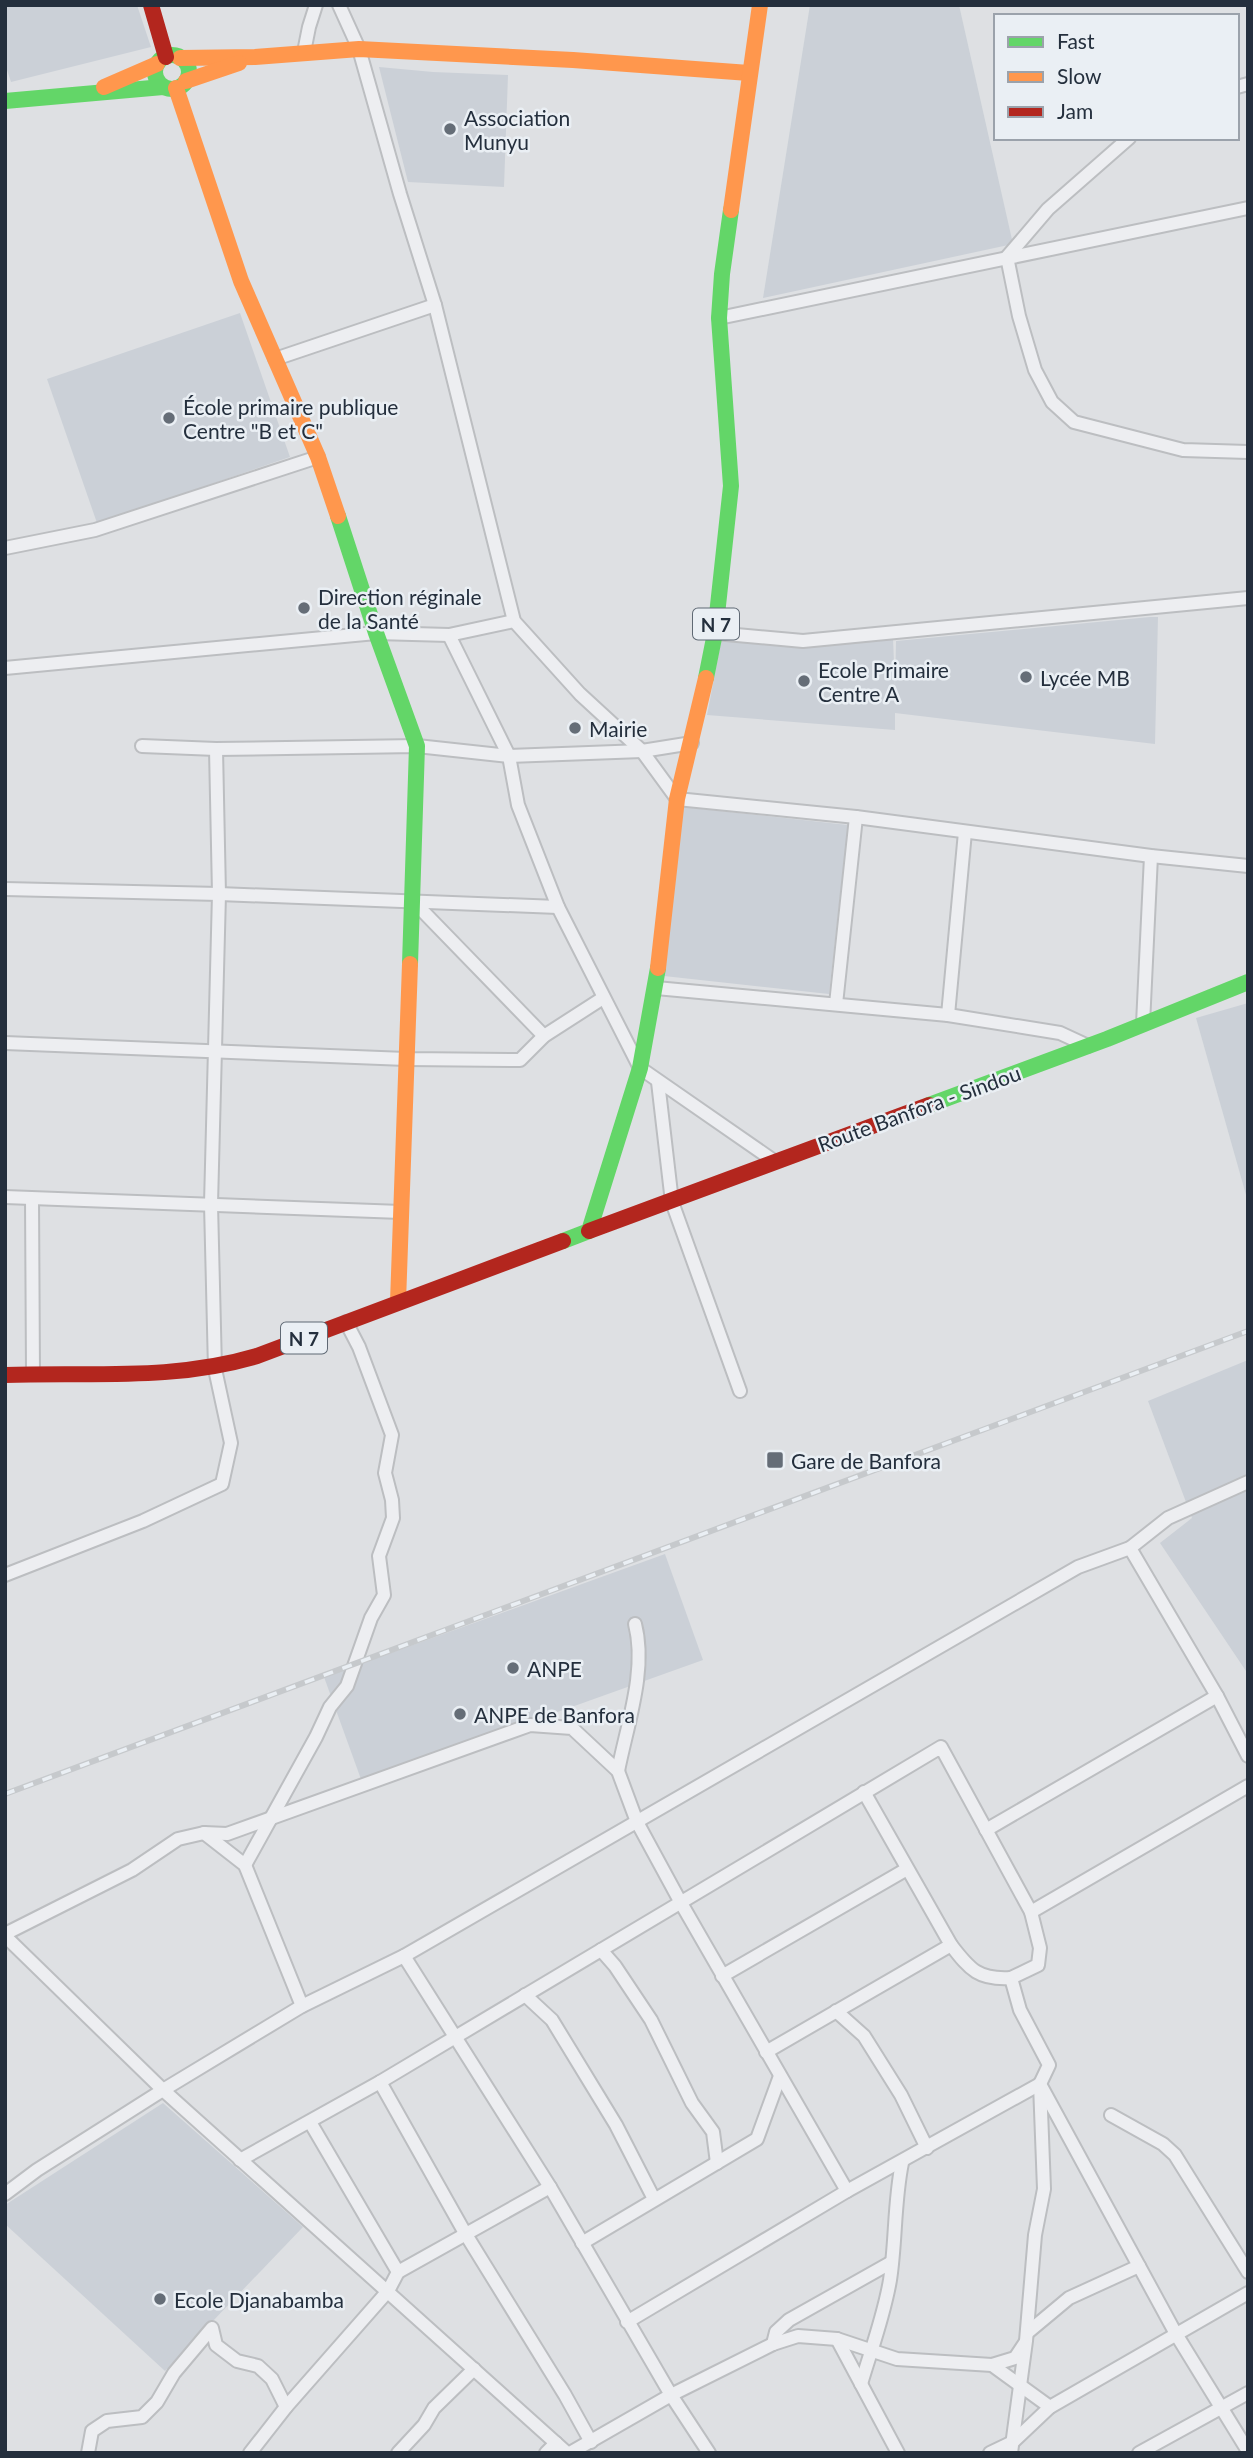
<svg xmlns="http://www.w3.org/2000/svg" width="1253" height="2458" viewBox="0 0 1253 2458" font-family="Lato,sans-serif">
  <style>
    .built { fill: #cbd0d7 }
    .lines { fill: none; stroke-linecap: round; stroke-linejoin: round }
    .street-casing { stroke: #bcbec1; stroke-width: 16 }
    .street { stroke: #edeef1; stroke-width: 12 }
    .fast { stroke: #63d668; stroke-width: 16 }
    .slow { stroke: #ff974d; stroke-width: 16 }
    .jam { stroke: #b3261e; stroke-width: 16 }
    .rail-casing { stroke: #c6c9cc; stroke-width: 6 }
    .rail { stroke: #eaeff4; stroke-width: 3.5; stroke-dasharray: 10; stroke-linecap: butt }
    .poi-dot { fill: #656d77; stroke: #eaeff4; stroke-width: 2.5 }
    .labels { text-anchor: middle; dominant-baseline: central; stroke-width: 5; stroke-linejoin: round; paint-order: stroke }
    .shield { fill: #eaeff4; stroke: #5f6974; stroke-width: 2 }
    .shield-label { font-size: 19px; font-weight: bold; fill: #242f3d }
    .poi-label { font-size: 21px; fill: #242f3d; stroke: #eaeff4; text-anchor: start }
    .street-label { font-size: 21px; fill: #242f3d; stroke: #eaeff4 }
  </style>
  <rect width="100%" height="100%" fill="#dee0e3"/>
  <!-- built -->
  <g class="built">
    <polygon points="5,5 137,5 151,47 11,82 5,64"/>
    <polygon points="810,5 959,5 1013,244 763,298"/>
    <polygon points="379,67 433,72 508,75 504,187 408,182"/>
    <polygon points="240,313 290,457 97,523 47,379"/>
    <polygon points="1150,617 1158,617 1155,744 895,713 895,730 707,715 722,637 797,647 893,638 895,688 896,641"/>
    <polygon points="683,807 848,825 829,994 664,976"/>
    <polygon points="1248,1003 1248,1202 1196,1018"/>
    <polygon points="1248,1360 1248,1674 1160,1543 1192,1518 1148,1401"/>
    <polygon points="665,1554 703,1660 362,1782 324,1677"/>
    <polygon points="163,2103 303,2227 165,2371 5,2224 5,2205"/>
  </g>
  <g class="lines">
    <defs>
      <g id="street">
        <polyline points="339,5 359,49 400,194 435,305 514,621 580,694 642,751 677,799 856,817 1151,856 1248,866"/>
        <polyline points="304,52 309,27 316,5"/>
        <polyline points="1237,87 1248,84"/>
        <polyline points="1129,138 1048,209 1007,257 1019,316 1035,370 1052,402 1074,422 1183,450 1248,452"/>
        <polyline points="719,318 1248,208"/>
        <polyline points="275,359 435,305"/>
        <polyline points="5,548 95,530 318,457"/>
        <polyline points="715,633 803,641 1248,598"/>
        <polyline points="449,635 509,756 518,805 558,907 640,1068 774,1161"/>
        <polyline points="5,668 376,633 449,635 514,621"/>
        <polyline points="142,746 216,749 417,746 509,756 642,751 692,743"/>
        <polyline points="5,889 219,894 558,907"/>
        <polyline points="412,900 544,1036"/>
        <polyline points="656,988 948,1015 1060,1033 1088,1046"/>
        <polyline points="836,1004 856,817"/>
        <polyline points="948,1015 965,832"/>
        <polyline points="1143,1024 1151,856"/>
        <polyline points="5,1043 406,1059 520,1060 544,1036 603,998"/>
        <polyline points="658,1082 672,1202 740,1391"/>
        <polyline points="5,1197 401,1212"/>
        <polyline points="32,1199 33,1373"/>
        <polyline points="1130,1548 1217,1696 1248,1756"/>
        <polyline points="5,1575 143,1521 222,1484 231,1443 215,1369 211,1204 219,894 216,749"/>
        <path d="M618,1771C627,1725 647,1670 635,1624"/>
        <polyline points="986,1830 1217,1696"/>
        <polyline points="204,1833 245,1865 302,2006"/>
        <polyline points="245,1865 316,1737 330,1707 347,1686 371,1618 384,1595 379,1556 393,1518 392,1500 385,1473 392,1435 359,1347 346,1322"/>
        <polyline points="1031,1912 1248,1786"/>
        <polyline points="5,1934 132,1870 178,1839 204,1833 227,1834 530,1725 572,1728 618,1771 637,1822 681,1903 847,2191"/>
        <polyline points="5,1936 163,2090 567,2453"/>
        <path d="M951,1945C970,1970 979,1980 1011,1978"/>
        <polyline points="601,1950 615,1966 651,2020 692,2103 713,2132 717,2163"/>
        <polyline points="404,1956 550,2187 671,2395 709,2453"/>
        <polyline points="722,1976 907,1869"/>
        <polyline points="525,1995 552,2020 616,2125 654,2199"/>
        <polyline points="836,2011 864,2036 901,2095 927,2148"/>
        <polyline points="766,2052 951,1945 864,1792"/>
        <polyline points="380,2082 465,2233 565,2395 591,2442"/>
        <polyline points="1111,2115 1163,2144 1175,2155 1248,2272"/>
        <polyline points="310,2122 398,2272"/>
        <polyline points="240,2160 380,2082 941,1747 1031,1912 1040,1948 1038,1965 1011,1978 1020,2010 1049,2065 1040,2084 1044,2189 1035,2235 1026,2341 1011,2453"/>
        <polyline points="5,2194 37,2170 163,2090 302,2006 404,1956 1078,1567 1130,1548 1168,1518 1248,1482"/>
        <polyline points="582,2243 757,2139 780,2076"/>
        <polyline points="627,2322 847,2191 1040,2084 1176,2334 1248,2451"/>
        <polyline points="1027,2333 1069,2298 1139,2266"/>
        <polyline points="837,2339 898,2453"/>
        <polyline points="773,2344 776,2332 789,2320 892,2262"/>
        <polyline points="992,2365 1015,2358 1025,2343"/>
        <path d="M861,2384C871,2350 884,2316 890,2280C896,2241 894,2202 902,2163"/>
        <polyline points="88,2453 92,2431 107,2421 142,2417 157,2402 174,2373 212,2328 216,2345 237,2361 258,2366 272,2379 286,2407"/>
        <polyline points="250,2453 286,2407 388,2291 398,2272 550,2187"/>
        <polyline points="398,2453 424,2425 434,2408 474,2369"/>
        <polyline points="546,2453 556,2443"/>
        <polyline points="570,2453 671,2395 773,2344 798,2336 837,2339 897,2359 992,2365 1050,2407"/>
        <polyline points="990,2453 1013,2442 1050,2407 1248,2293"/>
        <polyline points="1139,2453 1248,2393"/>
      </g>
    </defs>
    <!-- street casing -->
    <use href="#street" class="street-casing"/>
    <!-- street -->
    <use href="#street" class="street"/>
    <!-- fast -->
    <g class="fast">
      <circle cx="172" cy="72" r="17"/>
      <polyline points="5,101 163,87"/>
      <polyline points="338,516 376,633 417,746 410,964"/>
      <polyline points="706,678 715,633 731,486 719,318 722,274 731,210"/>
      <polyline points="929,1105 1107,1039 1248,982"/>
      <polyline points="563,1241 589,1231 640,1068 658,968"/>
    </g>
    <!-- slow -->
    <g class="slow">
      <polyline points="180,58 255,57 359,49 573,60 749,73"/>
      <polyline points="186,81 239,63"/>
      <polyline points="104,87 157,64"/>
      <polyline points="176,88 241,281 318,457 338,516"/>
      <polyline points="731,210 760,5"/>
      <polyline points="658,968 677,799 706,678"/>
      <polyline points="398,1302 410,964"/>
    </g>
    <!-- jam -->
    <g class="jam">
      <polyline points="151,5 166,57"/>
      <polyline points="589,1231 929,1105"/>
      <path d="M5,1375C91,1372 173,1381 257,1356L563,1241"/>
    </g>
    <defs>
      <polyline id="rail" points="5,1794 1248,1331"/>
    </defs>
    <!-- rail casing -->
    <use href="#rail" class="rail-casing"/>
    <!-- rail -->
    <use href="#rail" class="rail"/>
  </g>
  <!-- markers -->
  <g class="poi-dot">
    <circle cx="450" cy="129" r="7"/>
    <circle cx="169" cy="418" r="7"/>
    <circle cx="304" cy="608" r="7"/>
    <circle cx="1026" cy="677" r="7"/>
    <circle cx="804" cy="681" r="7"/>
    <circle cx="575" cy="728" r="7"/>
    <rect x="766" y="1451" width="18" height="18" rx="3.5"/>
    <circle cx="513" cy="1668" r="7"/>
    <circle cx="460" cy="1714" r="7"/>
    <circle cx="160" cy="2299" r="7"/>
  </g>
  <g class="labels">
    <!-- shield labels -->
    <g class="shield">
      <rect x="693" y="608.5" width="46" height="31" rx="5"/>
      <rect x="281" y="1322.5" width="46" height="31" rx="5"/>
    </g>
    <g class="shield-label">
      <text x="716" y="624">N 7</text>
      <text x="304" y="1338">N 7</text>
    </g>
    <!-- poi labels -->
    <g class="poi-label">
      <text x="464" y="117">Association<tspan x="464" dy="24">Munyu</tspan></text>
      <text x="183" y="406">École primaire publique<tspan x="183" dy="24">Centre "B et C"</tspan></text>
      <text x="318" y="596">Direction réginale<tspan x="318" dy="24">de la Santé</tspan></text>
      <text x="818" y="669">Ecole Primaire<tspan x="818" dy="24">Centre A</tspan></text>
      <text x="1040" y="677">Lycée MB</text>
      <text x="589" y="728">Mairie</text>
      <text x="791" y="1460">Gare de Banfora</text>
      <text x="527" y="1668">ANPE</text>
      <text x="474" y="1714">ANPE de Banfora</text>
      <text x="174" y="2299">Ecole Djanabamba</text>
    </g>
    <!-- street labels -->
    <g class="street-label">
      <text transform="translate(919 1108) rotate(-20)">Route Banfora - Sindou</text>
    </g>
  </g>
  <!-- border -->
  <rect width="1253" height="2458" fill="none" stroke="#242f3d" stroke-width="14"/>
  <!-- legend -->
  <rect x="994" y="14" width="245" height="126" fill="#eaeff4" stroke="#9ba2ab" stroke-width="2"/>
  <rect x="1008" y="37" width="35" height="10" fill="#63d668" stroke="#9ba2ab" stroke-width="2"/>
  <text x="1057" y="49" font-size="21" fill="#242f3d">Fast</text>
  <rect x="1008" y="72" width="35" height="10" fill="#ff974d" stroke="#9ba2ab" stroke-width="2"/>
  <text x="1057" y="84" font-size="21" fill="#242f3d">Slow</text>
  <rect x="1008" y="107" width="35" height="10" fill="#b3261e" stroke="#9ba2ab" stroke-width="2"/>
  <text x="1057" y="119" font-size="21" fill="#242f3d">Jam</text>
</svg>
